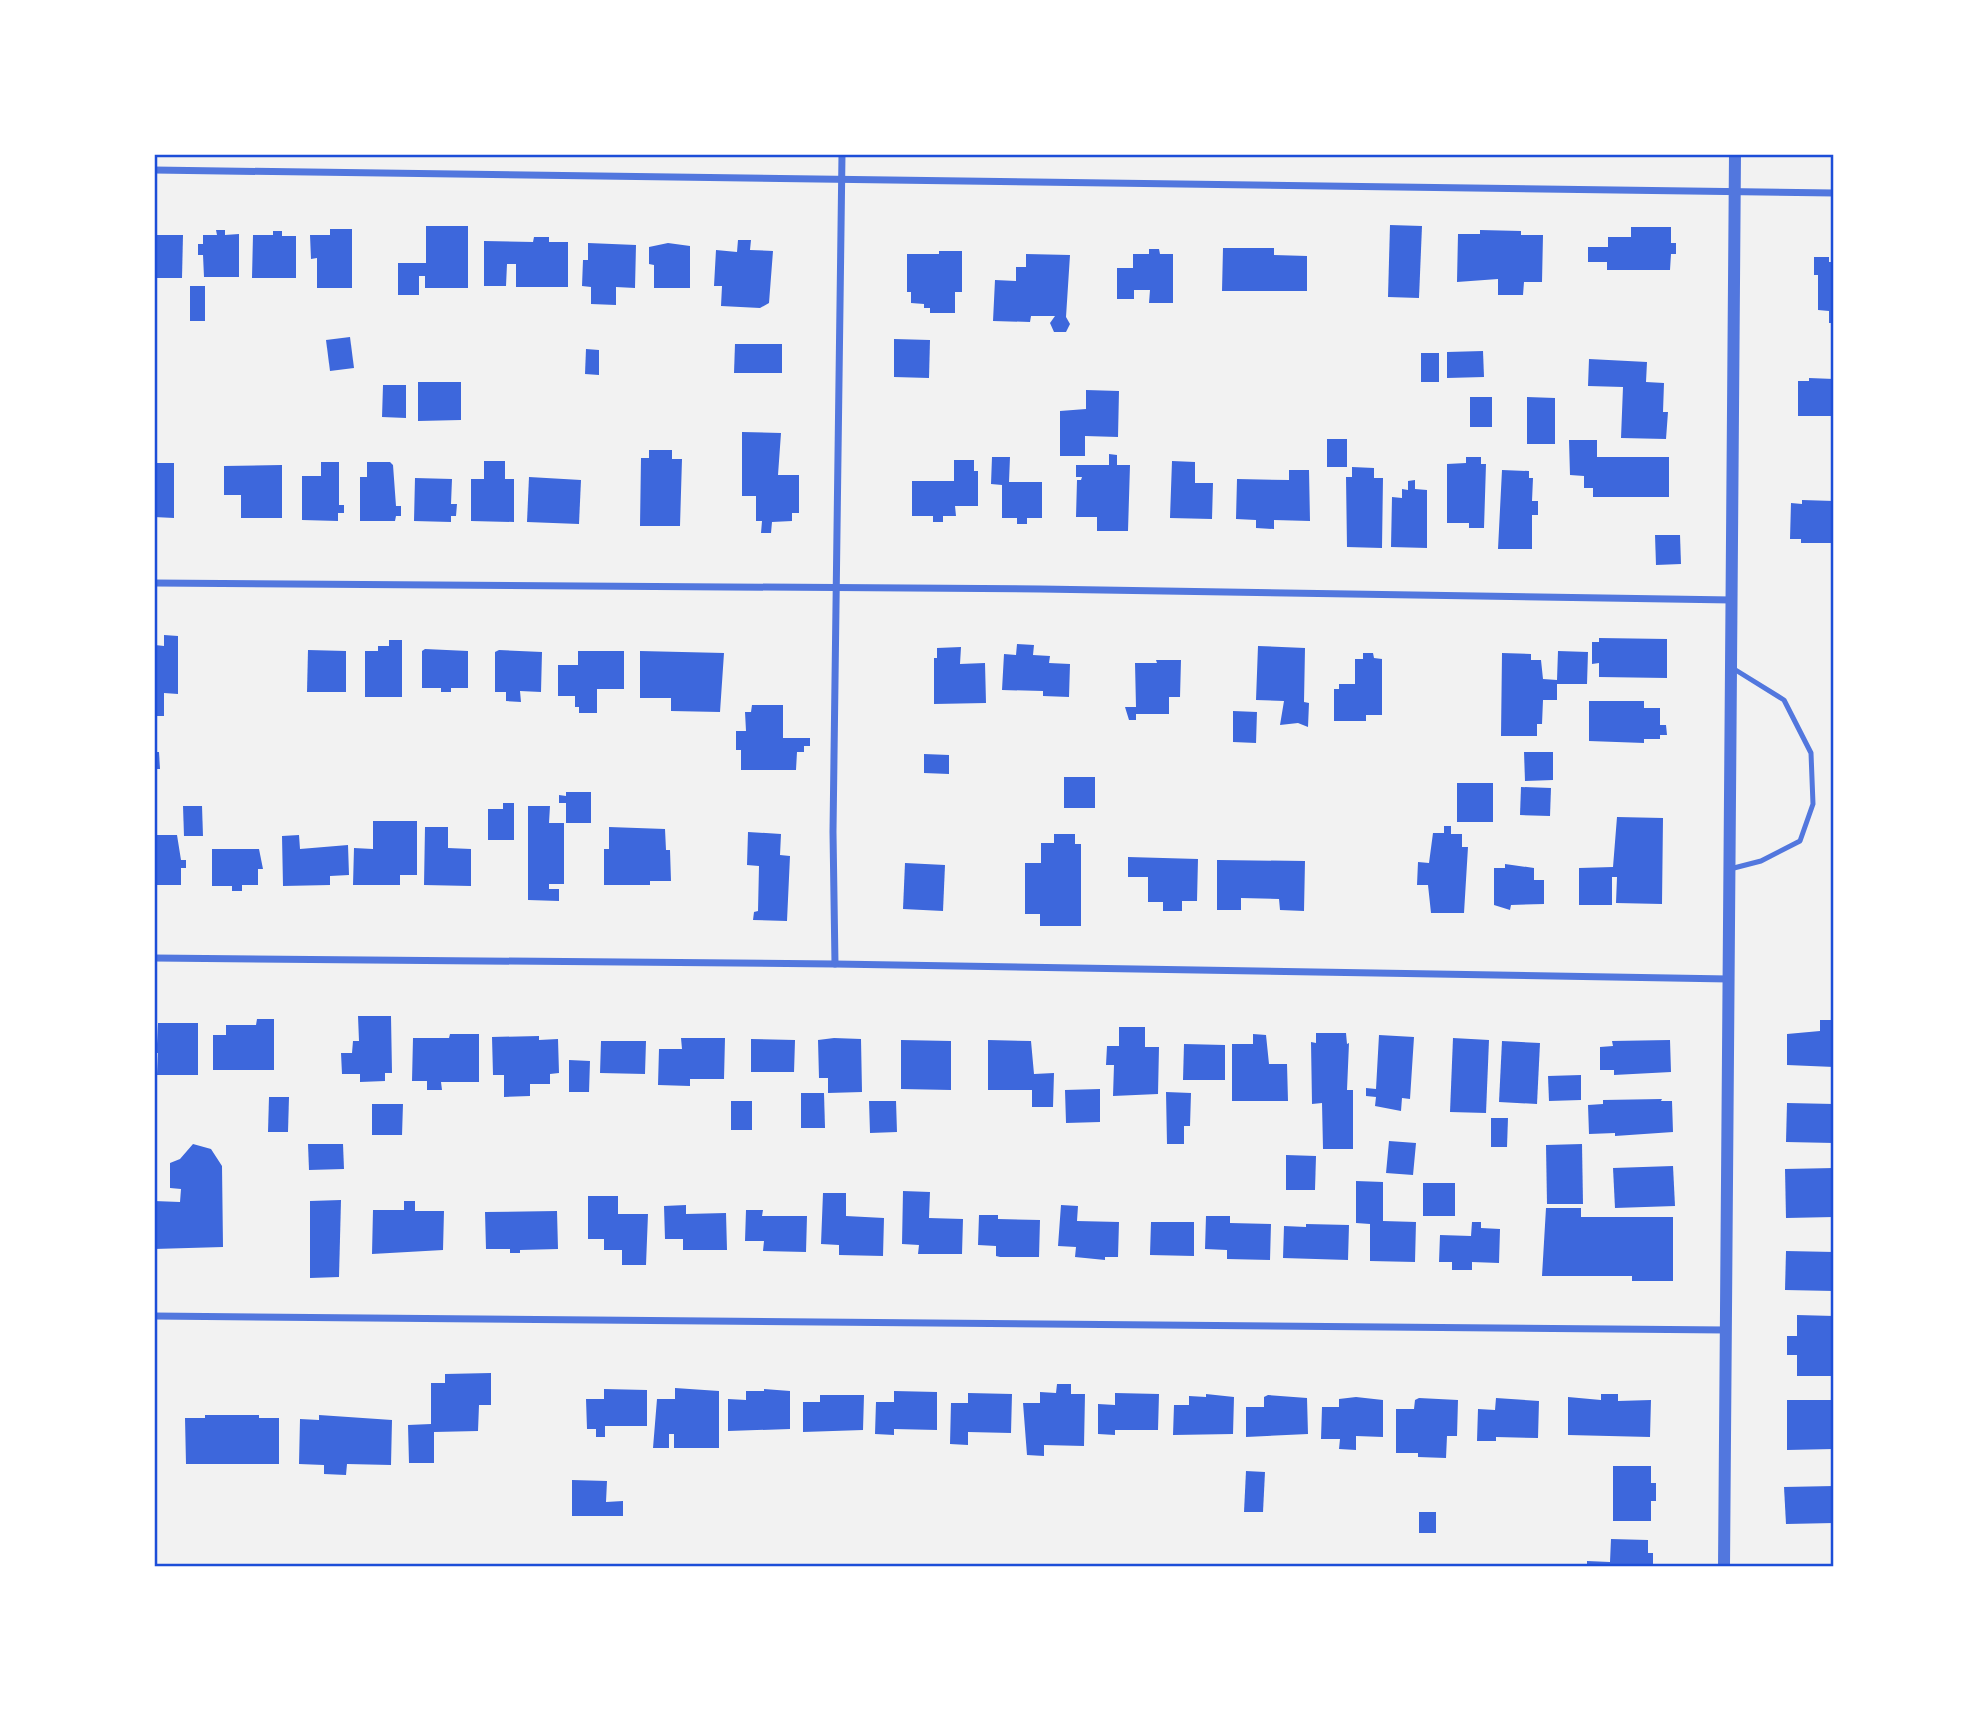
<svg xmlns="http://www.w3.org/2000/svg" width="1988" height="1721" viewBox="0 0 1988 1721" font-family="'Open Sans',sans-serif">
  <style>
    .building { fill: #3d67dc }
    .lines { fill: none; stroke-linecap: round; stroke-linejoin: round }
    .service { stroke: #5277de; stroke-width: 5 }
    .minor { stroke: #5277de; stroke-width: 7 }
    .tertiary { stroke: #5277de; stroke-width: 12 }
    .neatline { fill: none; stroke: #1d4ed8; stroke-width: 2.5 }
  </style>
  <rect width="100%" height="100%" fill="#f2f2f2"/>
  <!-- building -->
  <g class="building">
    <polygon points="1390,225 1422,226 1419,298 1388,297"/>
    <polygon points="426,226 468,226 468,288 425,288 425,276 419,276 419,295 398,295 398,263 426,263"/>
    <polygon points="1631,227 1671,227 1671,243 1676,243 1676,254 1671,254 1670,270 1607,270 1607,262 1588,262 1588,247 1608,247 1608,237 1631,237"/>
    <polygon points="330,229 352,229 352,288 317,288 317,258 311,259 310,235 330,235"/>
    <polygon points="216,230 225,230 225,235 239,234 239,277 204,277 203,255 198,255 198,244 203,244 203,235 217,235"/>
    <polygon points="1480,230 1521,231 1521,235 1543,235 1542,282 1524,282 1523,295 1498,295 1498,279 1457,282 1458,234 1480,234"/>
    <polygon points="273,231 282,231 282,236 296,236 296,278 252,278 253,235 273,235"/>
    <polygon points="154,235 183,235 182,278 154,278"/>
    <polygon points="534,237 549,237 549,242 568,242 568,287 516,287 516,264 507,264 506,286 484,286 484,241 533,242"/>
    <polygon points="738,240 751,240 750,250 773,251 769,303 760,308 721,306 722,286 714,286 716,250 737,252"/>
    <polygon points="588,243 636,245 635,288 616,287 616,305 591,304 591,287 582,286 583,260 588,260"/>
    <polygon points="668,243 690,246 690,288 654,288 654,265 649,264 649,247"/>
    <polygon points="1223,248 1274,248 1274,255 1307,256 1307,291 1222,291"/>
    <polygon points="1149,249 1159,249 1160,254 1173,254 1173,303 1149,303 1150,290 1134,290 1134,299 1117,299 1117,268 1133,268 1133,254 1149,254"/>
    <polygon points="939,251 962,251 962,292 955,292 955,313 930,313 930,308 924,308 924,304 911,303 911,292 907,292 907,254 939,254"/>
    <polygon points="1026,254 1070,255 1066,317 1070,324 1066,332 1054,332 1050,323 1055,316 1031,316 1030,322 993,321 995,280 1016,281 1016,267 1026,267"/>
    <polygon points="1814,257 1829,257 1829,262 1834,262 1834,323 1829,323 1829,311 1818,310 1818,275 1814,275"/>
    <rect x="190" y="286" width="15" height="35"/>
    <rect x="154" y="318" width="3" height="38"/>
    <polygon points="350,337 354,368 330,371 326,340"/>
    <polygon points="894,339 930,340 929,378 894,377"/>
    <polygon points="735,344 782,344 782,373 734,373"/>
    <polygon points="586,349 599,350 599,375 585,374"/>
    <polygon points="1483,351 1484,377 1447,378 1447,352"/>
    <rect x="1421" y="353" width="18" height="29"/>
    <polygon points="1589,359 1647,362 1646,382 1664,383 1663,412 1668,412 1666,439 1621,438 1623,387 1588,386"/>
    <polygon points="1809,378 1834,379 1834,416 1798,416 1798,381 1809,381"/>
    <polygon points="418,382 461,382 461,420 418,421"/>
    <polygon points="383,385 406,385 406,418 382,417"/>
    <polygon points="1086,390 1119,391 1118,437 1085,436 1085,456 1060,456 1060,411 1086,409"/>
    <rect x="1470" y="397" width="22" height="30"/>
    <polygon points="1527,397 1555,398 1555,444 1527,444"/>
    <polygon points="742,432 781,433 778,475 799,475 799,513 792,513 792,521 772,522 771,533 761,533 762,521 756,521 756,496 742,496"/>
    <rect x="1327" y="439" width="20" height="28"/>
    <polygon points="1569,440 1597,440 1597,457 1669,457 1669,497 1593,497 1593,488 1584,488 1584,476 1570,475"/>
    <polygon points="649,450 672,450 672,459 682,459 680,526 640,526 641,458 649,458"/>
    <polygon points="1109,454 1117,455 1117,465 1130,465 1128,531 1097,531 1097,517 1076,517 1077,480 1081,480 1082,477 1076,477 1076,465 1109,465"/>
    <polygon points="992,457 1010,457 1009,482 1042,482 1042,518 1027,518 1027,524 1017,524 1017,518 1002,518 1002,485 991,484"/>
    <polygon points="1466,457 1481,457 1481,464 1486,464 1484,528 1469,528 1469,523 1447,523 1447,464 1466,463"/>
    <polygon points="954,460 974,460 974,471 978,471 978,506 955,506 956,516 943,516 943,522 933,522 933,516 912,516 912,481 954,481"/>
    <polygon points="484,461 505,461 505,479 514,479 514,522 471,521 471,479 484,479"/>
    <polygon points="1172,461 1195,462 1195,483 1213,483 1212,519 1170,518"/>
    <polygon points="321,462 339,462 339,505 344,505 344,513 338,513 338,521 302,520 302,476 321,476"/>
    <polygon points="367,462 390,462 393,465 396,506 401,506 401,516 396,516 395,521 360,521 360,477 367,477"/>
    <polygon points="154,463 174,463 174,518 154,517"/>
    <polygon points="282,465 282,518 241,518 241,495 224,495 224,466"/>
    <polygon points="1352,467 1374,468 1374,478 1383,478 1382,548 1347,547 1346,477 1352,477"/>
    <polygon points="1289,470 1309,470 1310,521 1274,520 1274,529 1256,528 1256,520 1236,519 1237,479 1289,480"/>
    <polygon points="1502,470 1529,471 1529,478 1533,478 1532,501 1538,501 1538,515 1532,515 1532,549 1498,549"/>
    <polygon points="529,477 581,480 579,524 527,522"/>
    <polygon points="415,478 452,479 451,504 457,504 456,516 451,516 451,522 414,521"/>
    <polygon points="1415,480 1415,489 1427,490 1427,548 1391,547 1392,497 1402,498 1402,489 1408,490 1408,481"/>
    <polygon points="1802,500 1834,501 1834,543 1801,543 1801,539 1790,539 1791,503 1802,504"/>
    <polygon points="1655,535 1680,535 1681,564 1656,565"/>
    <polygon points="164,635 178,636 178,694 164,693 164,716 154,716 154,650 155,645 164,646"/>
    <polygon points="1599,638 1667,639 1667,678 1599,677 1599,663 1592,664 1592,642 1599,642"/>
    <polygon points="389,640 402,640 402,697 365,697 365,651 378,651 378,646 389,646"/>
    <polygon points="1017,644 1034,645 1033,655 1050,656 1049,663 1070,664 1069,697 1043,696 1043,691 1002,690 1004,654 1016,655"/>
    <polygon points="1258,646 1305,648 1304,702 1309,703 1308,727 1298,723 1280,725 1284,701 1256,700"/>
    <polygon points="961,647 960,664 985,663 986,703 934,704 934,658 937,658 937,648"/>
    <polygon points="425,649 468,651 468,688 451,688 451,692 441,692 441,688 422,688 422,651"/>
    <polygon points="308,650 346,651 346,692 307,692"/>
    <polygon points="499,650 542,652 541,692 520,691 521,702 506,701 506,692 495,692 495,652"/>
    <polygon points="578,651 624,651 624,689 597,689 597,713 579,713 579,707 575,707 575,696 558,696 558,665 578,665"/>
    <polygon points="640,651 724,653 720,712 671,711 671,698 640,698"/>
    <polygon points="1558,651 1588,652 1587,684 1557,684 1557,700 1543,700 1542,724 1537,724 1537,736 1501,736 1502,653 1531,654 1531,660 1541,660 1543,679 1557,680"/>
    <polygon points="1363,653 1373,653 1374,658 1382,659 1382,715 1366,715 1366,721 1334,721 1334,689 1339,689 1339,684 1355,684 1355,659 1363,659"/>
    <polygon points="1156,660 1181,660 1180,697 1169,697 1169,714 1136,714 1136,720 1129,720 1125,707 1136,707 1135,663 1157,663"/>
    <polygon points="1589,701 1644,701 1644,708 1660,708 1660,725 1666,725 1667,735 1660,735 1660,739 1644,739 1644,743 1589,741"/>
    <polygon points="752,705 783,705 783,738 810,738 810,746 804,746 804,752 797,752 796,770 741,770 741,750 736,750 736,731 746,731 745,712 751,712"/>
    <polygon points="1233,711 1257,712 1256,743 1233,742"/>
    <polygon points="154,752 159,752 160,769 154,769"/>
    <polygon points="1524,752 1553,752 1553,780 1525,781"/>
    <polygon points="924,754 949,755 949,774 924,773"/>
    <rect x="1064" y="777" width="31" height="31"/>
    <rect x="1457" y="783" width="36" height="39"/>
    <polygon points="1521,787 1551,788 1550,816 1520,815"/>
    <polygon points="566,792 591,792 591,823 566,823 566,803 559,803 559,795 566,796"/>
    <polygon points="503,803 514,803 514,840 488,840 488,809 503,809"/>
    <polygon points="183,806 202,806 203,836 184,836"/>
    <polygon points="528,806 550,806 549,823 564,823 564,884 549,884 549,889 559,889 559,901 528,900"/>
    <polygon points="1617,817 1663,818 1662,904 1616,903 1617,877 1612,877 1612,905 1579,905 1579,868 1613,867"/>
    <polygon points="373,821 417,821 417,875 400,875 400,885 353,885 354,848 373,849"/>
    <polygon points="1444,826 1451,826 1451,834 1462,834 1462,847 1468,847 1464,913 1431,913 1428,885 1417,885 1418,862 1429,863 1433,833 1444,833"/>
    <polygon points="425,827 448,827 448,848 471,849 471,886 424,885"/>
    <polygon points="609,827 665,829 666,850 670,850 671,881 650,881 650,885 604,885 604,849 609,849"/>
    <polygon points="748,832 781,834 780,855 790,856 787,921 753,920 754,912 758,911 759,866 747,865"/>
    <polygon points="1054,834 1075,834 1075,844 1081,844 1081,926 1040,926 1040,914 1025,914 1025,863 1041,863 1041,843 1054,843"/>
    <polygon points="156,835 177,835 181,860 186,860 186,868 181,868 181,885 154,885"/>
    <polygon points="299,835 300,849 348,845 349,875 330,876 330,885 283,886 282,836"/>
    <polygon points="212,849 259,849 263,869 258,869 258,885 242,885 242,891 232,891 232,886 212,886"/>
    <polygon points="1128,857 1198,859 1197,901 1182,901 1182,911 1163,911 1163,902 1148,902 1148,877 1128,877"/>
    <polygon points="1217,860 1305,861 1304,911 1280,910 1279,899 1241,898 1241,910 1217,910"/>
    <polygon points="905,863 945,865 943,911 903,909"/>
    <polygon points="1505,864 1534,868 1534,880 1544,880 1544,904 1511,905 1510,910 1494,905 1494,868 1505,868"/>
    <polygon points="358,1016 391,1016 392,1073 385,1073 385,1081 360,1082 360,1074 342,1074 341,1053 352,1053 353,1041 359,1041"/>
    <polygon points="257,1019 274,1019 274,1070 213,1070 213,1035 226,1035 226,1025 256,1025"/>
    <polygon points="1820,1020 1834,1020 1834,1067 1787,1065 1787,1034 1820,1031"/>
    <polygon points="158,1023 198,1023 198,1075 157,1075 158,1053 154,1053 154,1044 157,1044"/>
    <polygon points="1119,1027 1145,1027 1145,1047 1159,1047 1158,1094 1113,1096 1114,1065 1106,1065 1107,1046 1119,1046"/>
    <polygon points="1316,1033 1346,1033 1347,1044 1349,1043 1347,1090 1353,1090 1353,1149 1323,1149 1322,1103 1312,1104 1311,1042 1316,1043"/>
    <polygon points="450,1034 479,1034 479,1082 441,1082 442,1090 427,1090 427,1081 412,1081 413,1038 449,1038"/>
    <polygon points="1253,1034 1266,1035 1269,1064 1287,1064 1288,1101 1232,1101 1232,1044 1253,1044"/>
    <polygon points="1379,1035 1414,1037 1410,1099 1402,1098 1401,1111 1375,1106 1376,1097 1366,1096 1366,1088 1376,1089"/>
    <polygon points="539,1036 539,1040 558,1039 559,1073 550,1074 550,1084 530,1084 530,1096 504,1097 504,1075 493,1075 492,1037"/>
    <polygon points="681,1038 725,1038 724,1079 690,1079 690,1086 658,1085 659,1049 682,1049"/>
    <polygon points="834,1038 861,1039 862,1092 828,1093 828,1078 819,1078 818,1040"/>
    <polygon points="1453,1038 1489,1040 1486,1113 1450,1112"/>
    <polygon points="751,1039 795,1040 794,1072 751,1072"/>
    <polygon points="901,1040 951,1041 951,1090 901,1089"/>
    <polygon points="988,1040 1031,1041 1034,1074 1054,1073 1053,1107 1032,1107 1032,1090 988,1090"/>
    <polygon points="1670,1040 1671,1072 1614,1075 1614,1070 1600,1070 1600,1047 1613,1046 1612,1041"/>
    <polygon points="601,1041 646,1041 645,1074 600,1073"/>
    <polygon points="1502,1041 1540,1043 1537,1104 1499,1102"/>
    <polygon points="1184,1044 1225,1045 1225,1080 1183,1080"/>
    <polygon points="569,1060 590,1061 589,1092 569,1092"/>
    <polygon points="1581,1075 1581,1100 1549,1101 1548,1076"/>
    <polygon points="1100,1089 1100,1122 1066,1123 1065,1090"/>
    <polygon points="1166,1092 1191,1093 1190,1126 1184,1126 1184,1144 1167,1144"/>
    <polygon points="801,1093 824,1093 825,1128 801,1128"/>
    <polygon points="269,1097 289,1097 288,1132 268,1132"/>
    <polygon points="1662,1099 1661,1101 1672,1101 1673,1132 1615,1136 1615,1133 1589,1134 1588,1105 1603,1104 1603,1100"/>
    <rect x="731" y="1101" width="21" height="29"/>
    <polygon points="869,1101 896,1101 897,1132 870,1133"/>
    <polygon points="1787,1103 1834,1104 1834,1143 1786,1142"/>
    <polygon points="372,1104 403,1104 402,1135 372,1135"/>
    <polygon points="1491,1118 1508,1118 1507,1147 1491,1147"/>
    <polygon points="1389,1141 1416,1143 1413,1175 1386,1173"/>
    <polygon points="193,1144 211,1149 222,1166 223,1247 154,1249 154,1201 180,1202 181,1189 170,1188 170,1163 180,1159"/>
    <polygon points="308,1144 343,1144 344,1169 309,1170"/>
    <polygon points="1582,1144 1583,1204 1547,1204 1546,1145"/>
    <polygon points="1286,1155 1316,1156 1315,1190 1286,1190"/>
    <polygon points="1673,1166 1675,1206 1615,1208 1613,1168"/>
    <polygon points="1834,1168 1834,1217 1786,1218 1785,1169"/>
    <polygon points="1356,1181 1383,1182 1383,1221 1416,1222 1415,1262 1370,1261 1370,1224 1356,1223"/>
    <rect x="1423" y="1183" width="32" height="33"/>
    <polygon points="903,1191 930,1192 929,1218 963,1219 962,1254 918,1254 919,1245 902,1244"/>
    <polygon points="823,1193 846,1193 846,1216 884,1218 883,1256 839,1255 839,1245 821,1244"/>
    <polygon points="588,1196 618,1196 618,1214 648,1214 646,1265 622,1265 622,1250 604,1250 604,1239 588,1239"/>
    <polygon points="341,1200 339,1277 310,1278 310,1201"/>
    <polygon points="404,1201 415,1201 415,1211 444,1211 443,1250 372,1254 373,1210 404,1210"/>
    <polygon points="686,1205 686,1214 726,1213 727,1250 683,1250 683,1239 665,1239 664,1206"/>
    <polygon points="1061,1205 1078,1206 1077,1221 1119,1222 1118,1257 1105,1257 1105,1260 1075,1257 1076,1247 1058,1246"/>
    <polygon points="1546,1208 1581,1208 1581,1217 1673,1217 1673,1281 1632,1281 1632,1276 1542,1276"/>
    <polygon points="746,1210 763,1210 762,1216 807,1216 806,1252 763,1251 764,1241 745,1241"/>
    <polygon points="557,1211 558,1249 520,1250 520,1253 510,1253 510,1249 486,1249 485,1212"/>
    <polygon points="979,1215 998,1215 998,1219 1040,1220 1039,1257 1000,1257 996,1256 996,1246 978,1245"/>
    <polygon points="1206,1216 1230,1216 1230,1223 1271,1224 1270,1260 1227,1259 1227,1250 1205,1249"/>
    <polygon points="1151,1222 1194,1222 1194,1256 1150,1255"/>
    <polygon points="1472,1222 1481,1222 1481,1228 1500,1229 1499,1263 1472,1262 1472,1270 1452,1270 1452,1262 1439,1262 1440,1235 1471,1236"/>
    <polygon points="1306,1224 1349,1225 1348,1260 1283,1258 1284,1226 1306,1227"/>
    <polygon points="1786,1251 1834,1252 1834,1291 1785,1290"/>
    <polygon points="1797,1315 1834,1316 1834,1376 1797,1376 1797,1355 1787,1355 1787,1336 1797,1336"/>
    <polygon points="491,1373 491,1405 479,1405 478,1431 434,1432 434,1463 409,1463 408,1425 431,1424 431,1383 445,1383 445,1374"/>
    <polygon points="1057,1384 1071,1384 1071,1394 1085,1394 1084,1446 1044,1445 1044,1456 1027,1455 1023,1403 1040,1403 1040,1392 1056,1393"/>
    <polygon points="675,1388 719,1391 719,1448 674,1448 674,1434 669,1434 669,1448 653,1448 657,1399 675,1399"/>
    <polygon points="604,1389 647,1390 647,1426 605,1426 605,1437 596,1437 596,1429 587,1429 586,1399 604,1399"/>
    <polygon points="764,1389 790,1391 790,1429 728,1431 728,1399 746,1400 746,1391 764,1391"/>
    <polygon points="894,1391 937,1392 937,1430 894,1429 894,1435 875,1434 876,1402 894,1402"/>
    <polygon points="968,1393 1012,1394 1011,1433 968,1432 968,1445 950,1444 951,1403 968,1403"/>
    <polygon points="1115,1393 1159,1394 1158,1430 1115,1430 1115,1435 1098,1434 1098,1404 1115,1405"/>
    <polygon points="1206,1394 1234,1397 1233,1434 1173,1435 1174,1405 1189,1405 1189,1396 1206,1397"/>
    <polygon points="1601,1394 1618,1394 1618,1401 1651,1400 1650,1437 1568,1435 1568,1397 1601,1400"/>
    <polygon points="820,1395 864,1395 863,1430 803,1432 803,1402 820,1402"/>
    <polygon points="1268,1395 1307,1398 1308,1434 1246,1437 1246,1407 1264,1407 1264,1397"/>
    <polygon points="1356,1397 1383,1400 1383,1437 1356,1436 1356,1450 1339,1449 1340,1439 1321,1439 1322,1407 1339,1407 1339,1399"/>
    <polygon points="1419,1398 1458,1400 1457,1436 1447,1436 1446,1458 1418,1457 1418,1453 1396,1453 1396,1409 1414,1409 1415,1400"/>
    <polygon points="1496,1398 1539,1401 1538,1438 1496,1437 1496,1441 1477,1441 1478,1409 1495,1410"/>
    <polygon points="1787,1400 1834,1400 1834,1449 1787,1450"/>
    <polygon points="205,1415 259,1415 259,1418 279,1418 279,1464 186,1464 185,1418 205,1418"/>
    <polygon points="319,1415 392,1420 391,1465 347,1464 346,1475 324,1474 324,1465 299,1464 300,1419 319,1420"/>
    <polygon points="1613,1466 1651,1466 1651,1483 1656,1483 1656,1501 1651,1501 1651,1521 1613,1521"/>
    <polygon points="1246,1471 1265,1472 1263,1512 1244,1512"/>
    <polygon points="572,1480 607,1481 606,1502 623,1501 623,1516 572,1516"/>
    <polygon points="1834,1486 1834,1523 1786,1524 1784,1487"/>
    <rect x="1419" y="1512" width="17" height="21"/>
    <polygon points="1611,1539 1648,1540 1648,1553 1653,1553 1653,1567 1587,1567 1587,1561 1610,1562"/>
  </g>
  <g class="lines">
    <!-- service -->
    <polyline class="service" points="1730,869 1761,861 1800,841 1813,804 1811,753 1784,700 1734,669"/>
    <!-- minor -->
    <g class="minor">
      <polyline points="154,170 1834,193"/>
      <polyline points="154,583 1040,589 1732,600"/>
      <polyline points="154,958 835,964 1729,979"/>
      <polyline points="835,964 833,832 842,154"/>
      <polyline points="154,1316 1726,1330"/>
    </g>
    <!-- tertiary -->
    <polyline class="tertiary" points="1724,1567 1735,154"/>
  </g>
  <!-- border -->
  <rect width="1988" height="1721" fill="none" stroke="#ffffff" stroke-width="312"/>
  <rect x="156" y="156" width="1676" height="1409" class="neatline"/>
</svg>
